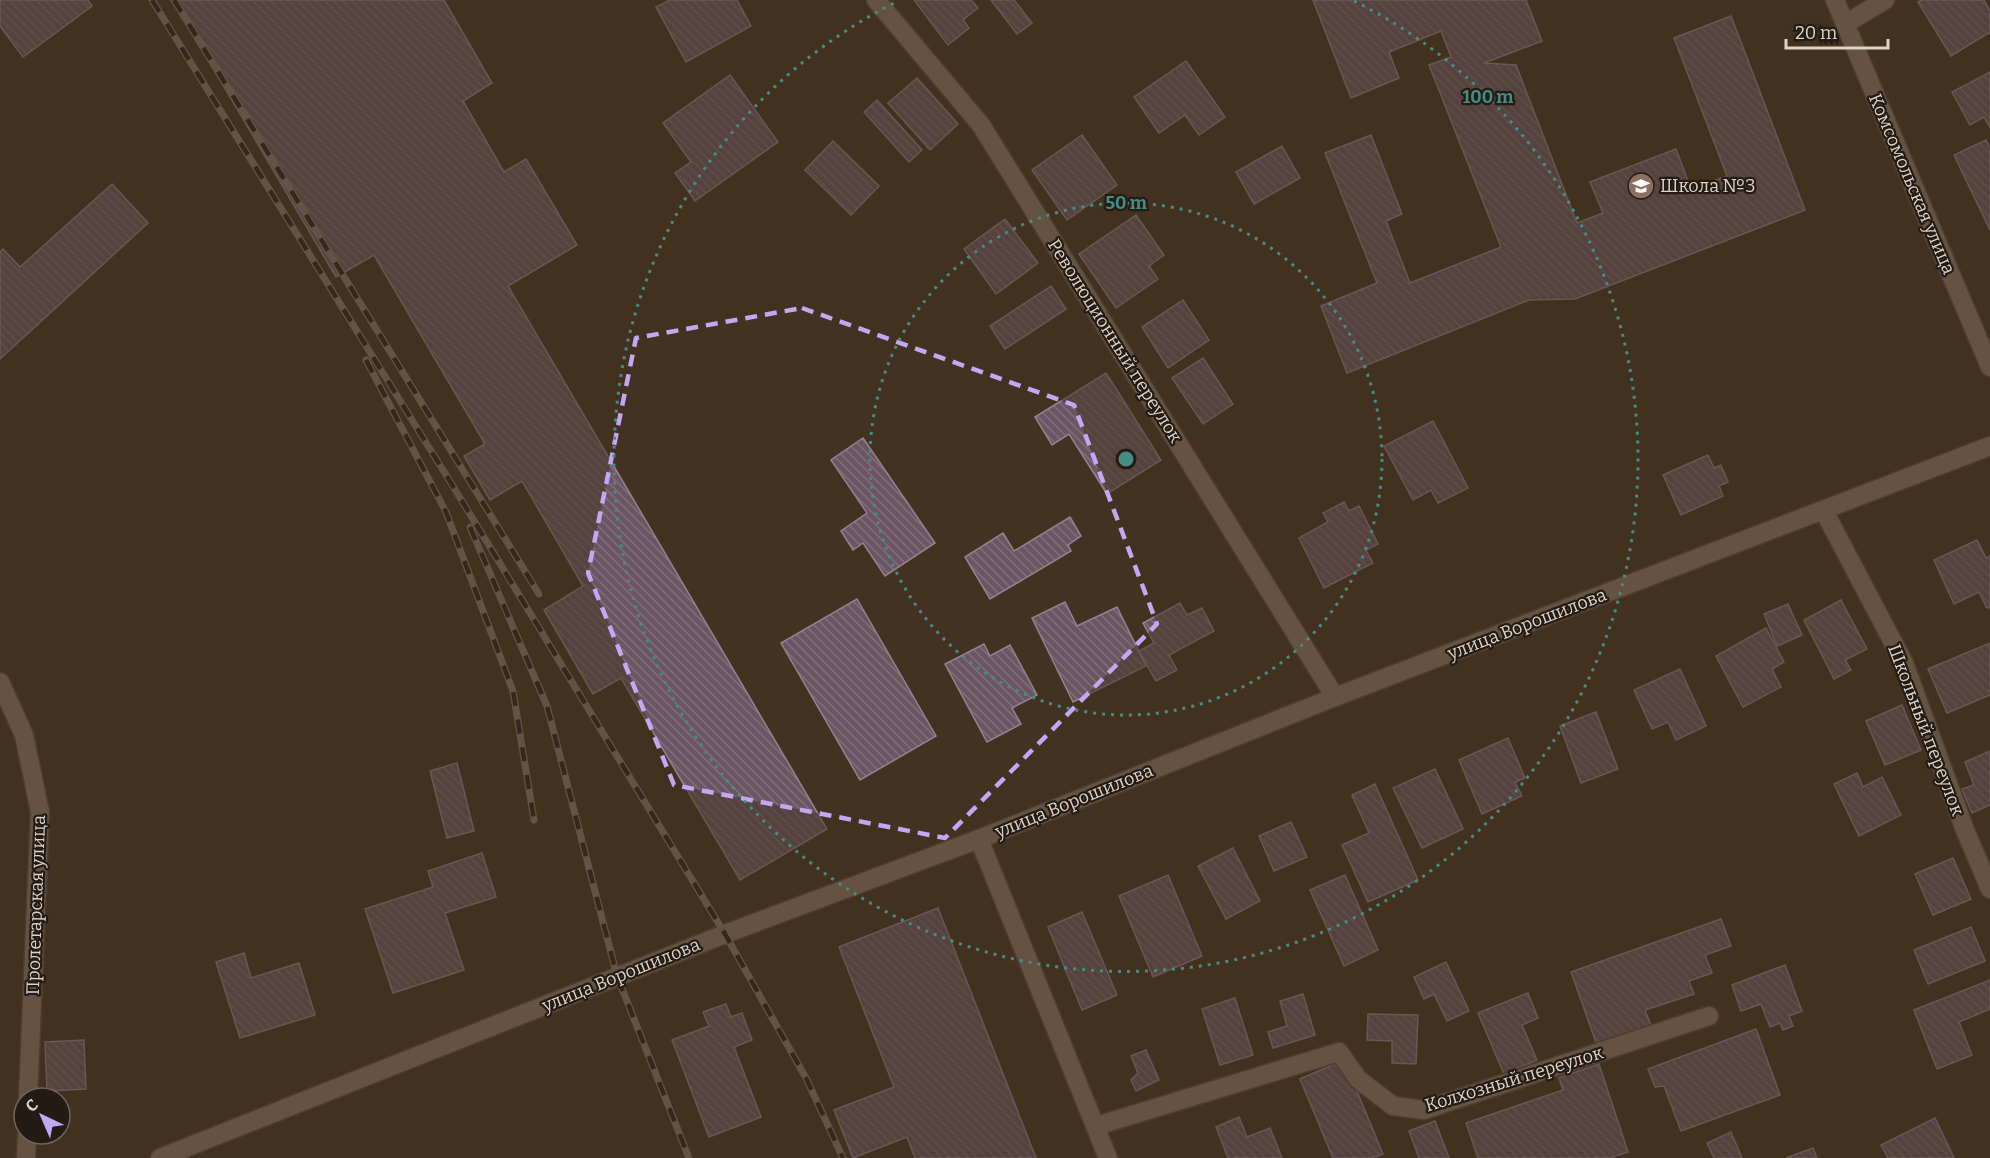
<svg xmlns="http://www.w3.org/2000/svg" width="1990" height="1158" viewBox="0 0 1990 1158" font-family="Bitter,serif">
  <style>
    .building { fill: url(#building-back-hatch); stroke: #988090; stroke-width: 1.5 }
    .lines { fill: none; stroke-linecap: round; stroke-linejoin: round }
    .street-casing { stroke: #5c4d3f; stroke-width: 21 }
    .secondary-casing { stroke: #5c4d3f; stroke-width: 21 }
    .street { stroke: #907b69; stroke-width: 18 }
    .secondary { stroke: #907b69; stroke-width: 18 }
    .rail-casing { stroke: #8b7c6f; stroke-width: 7 }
    .rail { stroke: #231b14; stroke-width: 4.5; stroke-dasharray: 14; stroke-linecap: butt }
    .marked { fill: none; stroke: #c2a8f3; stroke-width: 4.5; stroke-dasharray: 12 8; stroke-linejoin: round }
    .ring { fill: none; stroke: #438d85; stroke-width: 3; stroke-dasharray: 3 6 }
    .labels { text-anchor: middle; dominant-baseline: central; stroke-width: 4.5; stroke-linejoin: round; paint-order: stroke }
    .street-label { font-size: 18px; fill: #ded3c9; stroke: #231b14 }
    .poi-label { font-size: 18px; fill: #ded3c9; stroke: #231b14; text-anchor: start }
    .centre { fill: #438d85; stroke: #231b14; stroke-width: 3 }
    .ring-label { font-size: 18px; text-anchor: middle; font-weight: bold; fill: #438d85; stroke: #231b14; stroke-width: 4.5; stroke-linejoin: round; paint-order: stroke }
  </style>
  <defs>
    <pattern id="building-back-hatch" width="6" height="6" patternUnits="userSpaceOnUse" patternTransform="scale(1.5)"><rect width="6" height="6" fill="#6b5563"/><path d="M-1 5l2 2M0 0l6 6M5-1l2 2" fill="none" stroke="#806d78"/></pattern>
  </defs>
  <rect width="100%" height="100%" fill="#433121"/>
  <!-- building -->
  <g class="building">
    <polygon points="0,0 88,0 92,6 23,57 0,26"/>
    <polygon points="173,0 444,0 492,83 463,101 504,172 526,159 577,245 508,286 827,829 740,880 621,678 593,694 544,610 583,586 522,481 490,500 464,456 485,444 374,255 336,277"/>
    <polygon points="670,0 737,0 751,26 686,62 656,7"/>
    <polygon points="914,0 971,0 978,8 963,20 969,28 948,45"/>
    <polygon points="991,0 1014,0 1032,23 1017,34"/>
    <polygon points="1313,0 1526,0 1542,41 1484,63 1516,65 1577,223 1603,213 1590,182 1676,149 1691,189 1727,176 1674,38 1731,16 1805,210 1575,299 1529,300 1347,373 1321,306 1377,283 1325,153 1371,135 1402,214 1386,221 1410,283 1501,247 1429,65 1451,57 1441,31 1389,52 1399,78 1351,98"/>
    <polygon points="1922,0 1984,0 1990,11 1990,32 1951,56 1918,2"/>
    <polygon points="1186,61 1225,117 1199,135 1185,115 1159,133 1134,97"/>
    <polygon points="1990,72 1990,128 1984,117 1970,125 1952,92"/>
    <polygon points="730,75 778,142 695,201 675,173 691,162 663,123"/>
    <polygon points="917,78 958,124 930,150 888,103"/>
    <polygon points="877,100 922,150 909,162 864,112"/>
    <polygon points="1082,135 1117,185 1067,220 1032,170"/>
    <polygon points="1986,140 1990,148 1990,230 1954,155"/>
    <polygon points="833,141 879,186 851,215 805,170"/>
    <polygon points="1282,146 1300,178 1254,204 1236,172"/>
    <polygon points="112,184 148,223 0,359 0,252 3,249 20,267"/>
    <polygon points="1136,215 1164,255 1149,266 1158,279 1116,308 1079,254"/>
    <polygon points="1005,219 1038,263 996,294 964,249"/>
    <polygon points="1051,286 1066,309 1005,349 990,326"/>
    <polygon points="1183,300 1209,340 1168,368 1142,327"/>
    <polygon points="1203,358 1233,404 1203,424 1172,378"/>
    <polygon points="1106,373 1161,460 1107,494 1069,434 1052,445 1035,417"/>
    <polygon points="1433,421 1468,488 1438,503 1431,490 1413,500 1384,446"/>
    <polygon points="863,438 935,543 885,576 863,543 853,550 841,531 867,513 831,460"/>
    <polygon points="1708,455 1714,468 1721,465 1728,482 1719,486 1723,496 1681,515 1663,475"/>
    <polygon points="1344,502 1349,511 1359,506 1378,544 1366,550 1373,563 1324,588 1299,538 1328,522 1323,513"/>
    <polygon points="1070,517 1081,536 1068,545 1071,551 990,599 965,557 1003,533 1014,551"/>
    <polygon points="1977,540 1986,558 1990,556 1990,607 1987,608 1979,592 1954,604 1934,560"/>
    <polygon points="857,599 936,736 860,780 781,643"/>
    <polygon points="1841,600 1867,649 1845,660 1851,670 1834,679 1804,620"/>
    <polygon points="1065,602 1077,626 1117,607 1146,666 1073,702 1032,618"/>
    <polygon points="1180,603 1187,615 1202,608 1214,631 1169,655 1177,670 1156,681 1139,651 1154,643 1143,623"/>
    <polygon points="1788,604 1802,635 1777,646 1764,614"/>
    <polygon points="1766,628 1784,662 1772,669 1781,687 1743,707 1716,656"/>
    <polygon points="1990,643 1990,695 1947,713 1928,669"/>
    <polygon points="984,644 990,656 1010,645 1037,695 1012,708 1021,724 987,742 945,664"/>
    <polygon points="1680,669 1706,726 1676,740 1668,722 1652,729 1634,690"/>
    <polygon points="1902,705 1921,750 1885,765 1866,721"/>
    <polygon points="1596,712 1618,769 1581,783 1560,726"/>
    <polygon points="1508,738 1525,778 1515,782 1522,796 1482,814 1459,760"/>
    <polygon points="1990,751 1990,805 1972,813 1962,789 1974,785 1965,762"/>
    <polygon points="457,763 474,831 447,838 430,771"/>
    <polygon points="1435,769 1463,829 1422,848 1393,788"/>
    <polygon points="1857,773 1863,787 1882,777 1901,815 1859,836 1834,784"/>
    <polygon points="1375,784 1418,880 1368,902 1342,845 1369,833 1352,795"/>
    <polygon points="1291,822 1307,857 1274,871 1259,836"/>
    <polygon points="1233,848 1260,901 1226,919 1198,866"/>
    <polygon points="482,853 496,897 445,913 464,970 393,993 365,909 433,887 428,871"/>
    <polygon points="1953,858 1971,899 1933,915 1915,874"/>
    <polygon points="1168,875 1202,956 1153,977 1119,896"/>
    <polygon points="1345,875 1378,950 1344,966 1310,890"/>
    <polygon points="938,908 1036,1158 915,1158 907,1137 853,1158 834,1110 894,1087 839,947"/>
    <polygon points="1082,912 1117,995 1082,1010 1048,927"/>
    <polygon points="1721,919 1731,946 1705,955 1712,973 1689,981 1694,994 1645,1010 1653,1031 1599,1051 1571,972"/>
    <polygon points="1971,927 1985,961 1928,984 1914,950"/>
    <polygon points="244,953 251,978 299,963 315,1015 240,1038 216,962"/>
    <polygon points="1446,962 1469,1011 1447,1021 1434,994 1424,999 1414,977"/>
    <polygon points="1785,965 1802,1011 1789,1016 1793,1026 1783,1030 1780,1023 1770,1027 1761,1004 1741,1011 1732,985"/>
    <polygon points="1990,980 1990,1009 1959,1022 1972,1055 1937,1069 1914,1010"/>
    <polygon points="1528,993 1538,1018 1522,1025 1537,1060 1504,1074 1478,1013"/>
    <polygon points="1303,994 1315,1035 1273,1048 1268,1032 1287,1026 1280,1001"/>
    <polygon points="1235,998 1253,1055 1220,1065 1202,1009"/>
    <polygon points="726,1004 731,1017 742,1013 752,1040 734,1047 761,1117 709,1137 672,1040 709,1026 703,1012"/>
    <polygon points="1368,1014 1418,1015 1416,1064 1392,1063 1392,1041 1367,1040"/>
    <polygon points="1756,1029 1780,1095 1681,1131 1664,1086 1655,1087 1648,1069"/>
    <polygon points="84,1040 86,1089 47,1091 45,1042"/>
    <polygon points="1146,1050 1159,1080 1136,1091 1131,1080 1138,1073 1131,1056"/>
    <polygon points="1344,1060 1383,1154 1372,1158 1333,1158 1300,1079"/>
    <polygon points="1599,1064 1628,1152 1610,1158 1478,1158 1466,1123 1563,1090 1559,1078"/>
    <polygon points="1239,1117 1247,1137 1270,1128 1282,1158 1228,1158 1216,1127"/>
    <polygon points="1935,1118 1954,1158 1888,1158 1881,1145"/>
    <polygon points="1435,1121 1449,1158 1419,1158 1409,1131"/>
    <polygon points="1731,1132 1742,1158 1714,1158 1707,1143"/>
    <polygon points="1813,1148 1817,1158 1786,1158"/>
  </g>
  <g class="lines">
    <defs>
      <g id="street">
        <polyline points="876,0 981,125 1335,697"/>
        <polyline points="1835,0 1990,367"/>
        <polyline points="1845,24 1885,0"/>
        <polyline points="1824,511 1904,663 1965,830 1990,889"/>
        <polyline points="0,682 24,735 40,812 28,1098"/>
        <polyline points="979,839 1108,1158"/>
        <polyline points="1096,1126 1339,1052 1358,1079 1393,1106 1424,1110 1709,1016"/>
        <polyline points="26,1158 27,1134"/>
      </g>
      <polyline id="secondary" points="160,1158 725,934 979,839 1335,697 1990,446"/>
    </defs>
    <!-- street casing -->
    <use href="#street" class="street-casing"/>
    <!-- secondary casing -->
    <use href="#secondary" class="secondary-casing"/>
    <!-- street -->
    <use href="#street" class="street"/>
    <!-- secondary -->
    <use href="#secondary" class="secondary"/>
    <defs>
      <g id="rail">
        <polyline points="152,0 451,483 725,934 806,1078 843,1158"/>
        <polyline points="174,0 539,594"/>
        <polyline points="366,360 446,512 513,691 534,820"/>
        <polyline points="470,527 547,706 617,976 689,1158"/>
      </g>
    </defs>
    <!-- rail casing -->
    <use href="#rail" class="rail-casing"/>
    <!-- rail -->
    <use href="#rail" class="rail"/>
  </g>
  <!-- marked area -->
  <path d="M0 0H1990V1158H0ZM802,308L1074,405L1157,624L945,838L674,785L588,573L636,338Z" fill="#433121" fill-opacity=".55" fill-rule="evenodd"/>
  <path class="marked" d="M802,308L1074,405L1157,624L945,838L674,785L588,573L636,338Z"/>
  <!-- distance rings -->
  <g class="ring">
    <circle cx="1126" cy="459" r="256"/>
    <path d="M1354 1A512 512 0 1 1 898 1"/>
  </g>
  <!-- icons -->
  <defs>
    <symbol id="school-disc" viewBox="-11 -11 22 22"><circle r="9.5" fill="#8d6e63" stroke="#231b14"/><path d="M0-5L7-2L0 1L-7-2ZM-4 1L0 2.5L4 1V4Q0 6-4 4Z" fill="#fff"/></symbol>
  </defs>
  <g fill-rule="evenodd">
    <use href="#school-disc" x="1626" y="171" width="30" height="30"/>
  </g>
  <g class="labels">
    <!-- street labels -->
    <g class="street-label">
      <text transform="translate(1912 184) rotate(67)">Комсомольская улица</text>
      <text transform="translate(1115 341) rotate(58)">Революционный переулок</text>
      <text transform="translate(1527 624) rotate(-21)">улица Ворошилова</text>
      <text transform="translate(1926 730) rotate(69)">Школьный переулок</text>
      <text transform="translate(1074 801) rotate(-22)">улица Ворошилова</text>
      <text transform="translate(36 905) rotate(-88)">Пролетарская улица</text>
      <text transform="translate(621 975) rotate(-22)">улица Ворошилова</text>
      <text transform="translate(1514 1079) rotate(-17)">Колхозный переулок</text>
    </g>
    <!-- poi labels -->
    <g class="poi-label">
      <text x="1660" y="186">Школа №3</text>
    </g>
  </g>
  <circle cx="1126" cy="459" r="9" class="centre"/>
  <g class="ring-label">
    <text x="1488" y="103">100 m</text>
    <text x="1126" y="209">50 m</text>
  </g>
  <!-- north arrow -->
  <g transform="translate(42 1116) rotate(316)"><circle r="28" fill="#231b14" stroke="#6e655c" stroke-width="1.5"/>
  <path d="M0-4.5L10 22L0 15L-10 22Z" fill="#c2a8f3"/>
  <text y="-9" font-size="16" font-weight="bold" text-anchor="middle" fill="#ded3c9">С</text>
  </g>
  <!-- scale -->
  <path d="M1786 39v9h102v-9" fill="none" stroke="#ded3c9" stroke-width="3"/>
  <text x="1795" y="39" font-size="18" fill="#ded3c9" stroke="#231b14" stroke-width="4.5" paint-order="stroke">20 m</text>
</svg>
